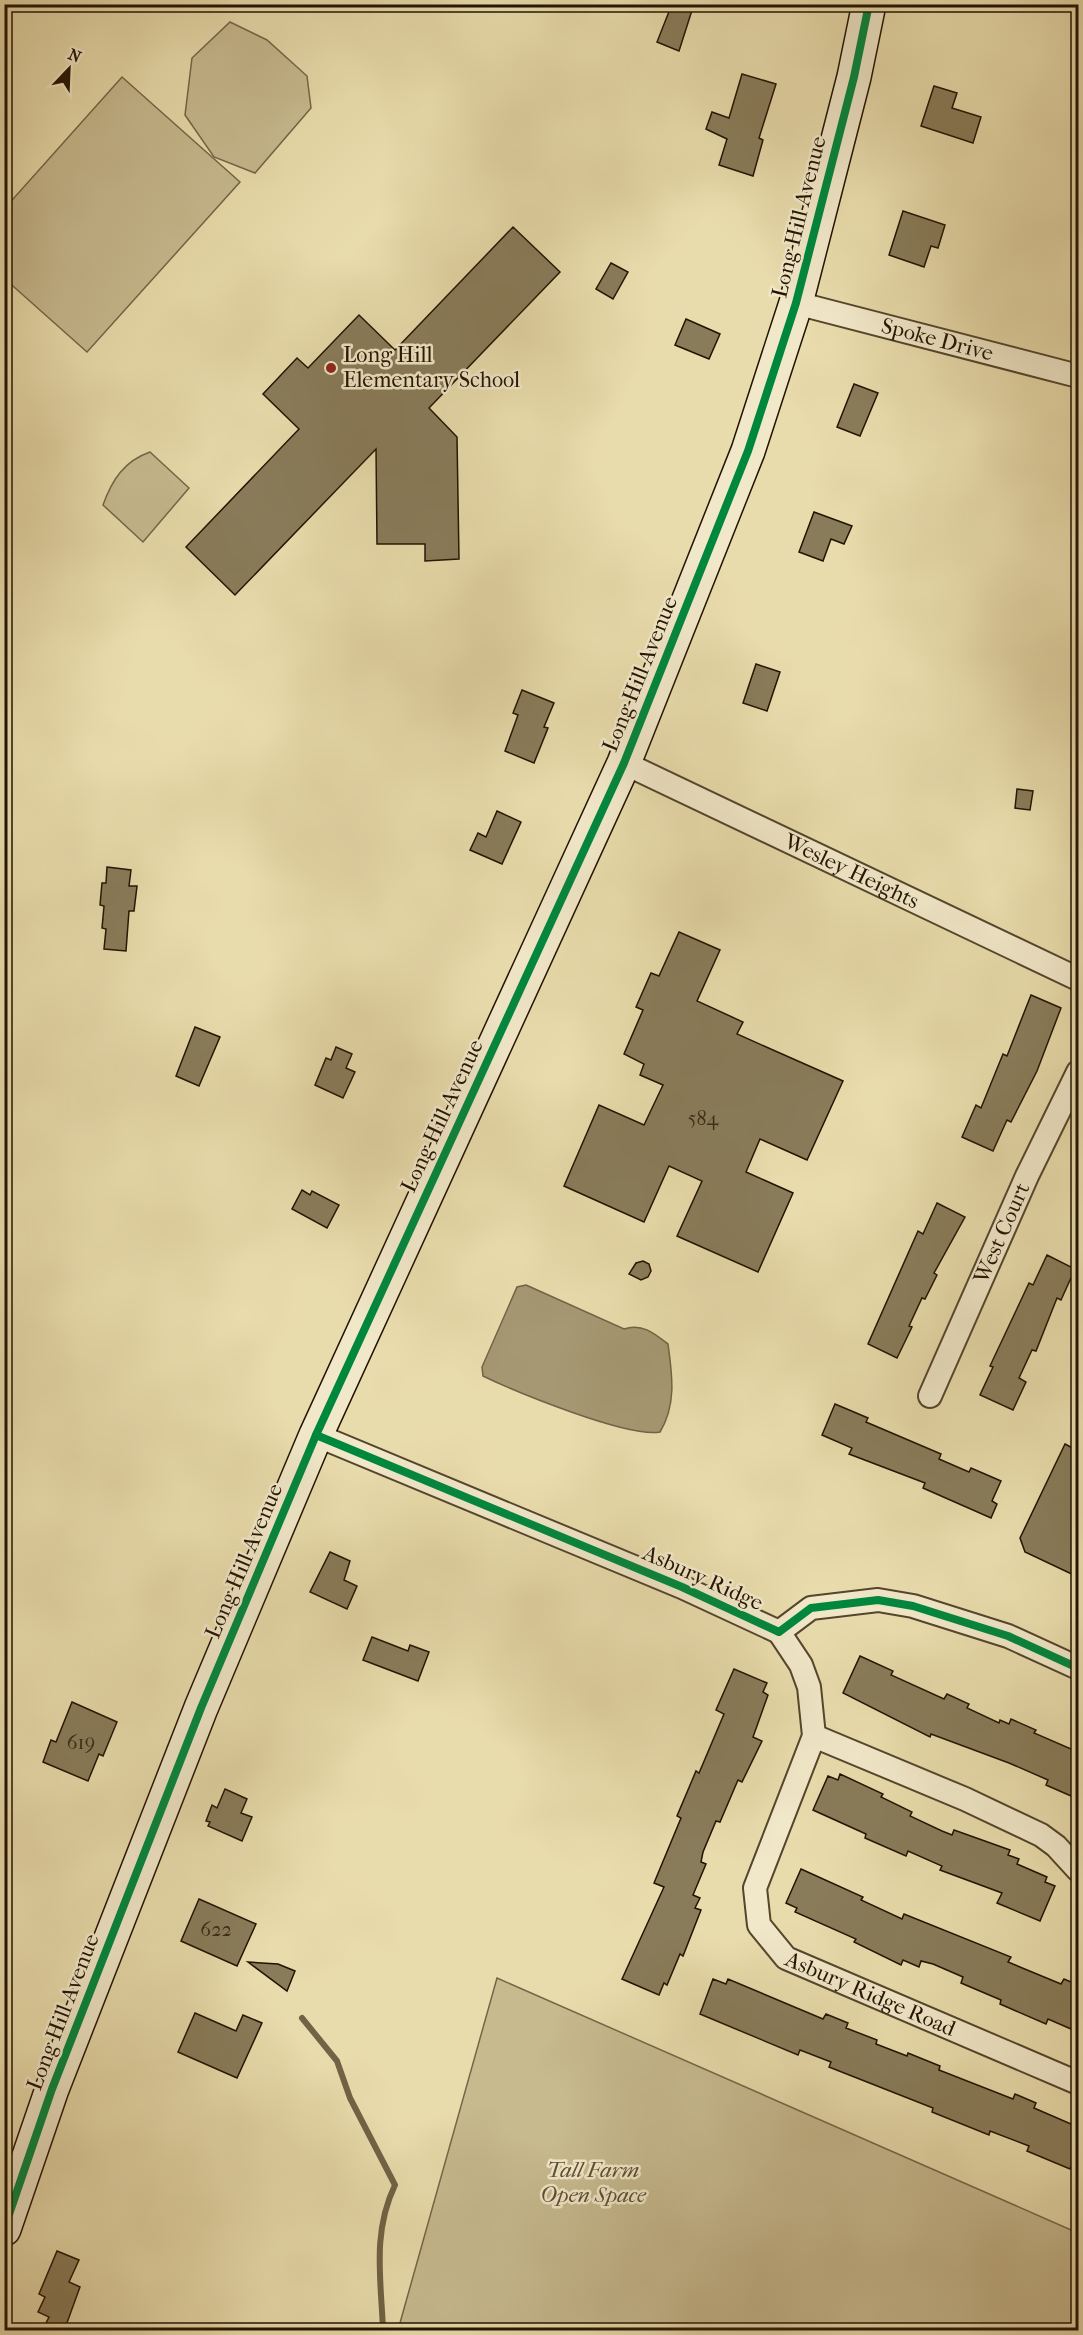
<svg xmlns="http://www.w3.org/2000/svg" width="1083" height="2335" viewBox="0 0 1083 2335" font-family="'IM FELL French Canon',serif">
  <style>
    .green { fill: #c7ba8f; stroke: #746648; stroke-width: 1.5 }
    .water { fill: #a59872; stroke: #716345; stroke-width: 1.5 }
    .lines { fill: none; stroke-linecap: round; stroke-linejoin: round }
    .stream { stroke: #716345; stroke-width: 6 }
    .building { fill: #897c5a; stroke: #221302; stroke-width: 1.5 }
    .street-casing { stroke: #54452c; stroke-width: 26 }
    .secondary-casing { stroke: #221302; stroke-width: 36 }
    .street { stroke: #f1e8c9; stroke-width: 22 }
    .secondary { stroke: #f1e8c9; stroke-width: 33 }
    .cycleway-casing { stroke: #f1e8c9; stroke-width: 11 }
    .cycleway { stroke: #00873e; stroke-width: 8 }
    .poi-dot { fill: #8f2418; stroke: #f1e8c9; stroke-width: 2 }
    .labels { text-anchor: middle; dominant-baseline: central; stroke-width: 5; stroke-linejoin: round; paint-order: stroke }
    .number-label { font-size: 20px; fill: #3c2d18 }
    .street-label { font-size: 22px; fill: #221302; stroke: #f1e8c9 }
    .poi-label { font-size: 22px; fill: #221302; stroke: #f1e8c9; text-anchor: start }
    .park-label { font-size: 22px; font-style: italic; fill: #5c4d33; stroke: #f1e8c9 }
  </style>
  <rect width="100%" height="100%" fill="#e9dcac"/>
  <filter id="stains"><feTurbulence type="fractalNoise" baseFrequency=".00333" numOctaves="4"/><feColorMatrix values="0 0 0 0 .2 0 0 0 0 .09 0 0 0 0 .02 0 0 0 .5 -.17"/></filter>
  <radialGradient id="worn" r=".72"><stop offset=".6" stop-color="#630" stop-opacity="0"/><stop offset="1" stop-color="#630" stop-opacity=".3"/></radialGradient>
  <!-- green -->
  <g class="green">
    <polygon points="230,22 267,40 307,76 311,108 255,173 214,157 185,115 192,58"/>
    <polygon points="122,77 240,182 87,352 5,279 5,208"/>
    <path d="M150,452L189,488L143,542L103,505C112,480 124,461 150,452Z"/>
    <polygon points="497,1978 1078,2233 1078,2330 398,2330"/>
  </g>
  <!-- water -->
  <path class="water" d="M526,1285L624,1329C642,1323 654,1333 668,1344C672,1374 677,1404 660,1432C628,1438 516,1392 483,1376L482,1367L517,1287Z"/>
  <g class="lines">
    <!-- stream -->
    <path class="stream" d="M302,2018L337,2061L350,2098L395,2185C372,2233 381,2279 383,2330"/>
  </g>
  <!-- building -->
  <g class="building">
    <polygon points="672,4 694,4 679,51 657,42"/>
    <polygon points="742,74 776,84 759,138 763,140 753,176 719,165 727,139 706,129 712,112 729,118"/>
    <polygon points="934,86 957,93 952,108 981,117 973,143 921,126"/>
    <polygon points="903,211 945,225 938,248 931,246 924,267 889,255"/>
    <polygon points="513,227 560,272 429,408 457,437 459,559 425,561 425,544 377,544 376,449 235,595 186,547 299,429 263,394 297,358 308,368 359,315 395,350"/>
    <polygon points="611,263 628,272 613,299 596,289"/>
    <polygon points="686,319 720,334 709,359 675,345"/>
    <polygon points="854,384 878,393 860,436 837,427"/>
    <polygon points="814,512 852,526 844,544 831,539 823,561 799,552"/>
    <polygon points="756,664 780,672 767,711 743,703"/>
    <polygon points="522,690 554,703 544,727 548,728 534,763 505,751 518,715 513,713"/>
    <polygon points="1017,789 1033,791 1030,810 1015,808"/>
    <polygon points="497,811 521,822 502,864 470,850 478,833 486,837"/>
    <polygon points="107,867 131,870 129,886 137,886 134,911 129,911 126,951 104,949 106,929 102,928 104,906 100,905 102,883 106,883"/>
    <polygon points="679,932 720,950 697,1001 743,1022 737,1034 843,1081 807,1160 760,1139 746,1172 793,1193 758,1272 677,1236 702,1181 669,1166 644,1222 564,1186 599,1105 644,1125 663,1085 640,1075 644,1064 624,1054 643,1010 636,1007 651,973 659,976"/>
    <polygon points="1031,995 1061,1008 1037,1071 1011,1122 1007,1120 993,1151 962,1137 976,1105 981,1108 1003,1054 1007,1056"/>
    <polygon points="195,1027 220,1037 199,1086 176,1076"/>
    <polygon points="336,1047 352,1054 346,1068 355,1072 343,1098 315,1085 326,1058 331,1060"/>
    <polygon points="302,1190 310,1195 312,1191 339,1205 327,1228 292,1209"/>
    <polygon points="937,1203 965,1217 934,1273 937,1275 925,1299 922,1298 909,1326 912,1327 897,1358 868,1344 918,1231 923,1234"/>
    <polygon points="1047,1255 1075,1269 1061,1300 1057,1298 1036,1351 1032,1350 1019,1378 1026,1382 1013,1410 980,1395 993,1367 990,1366 1029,1283 1033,1285"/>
    <polygon points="643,1261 649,1264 651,1271 648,1277 641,1280 629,1274 636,1263"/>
    <polygon points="835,1404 868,1418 866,1422 941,1454 939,1459 969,1472 971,1468 1001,1481 992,1501 997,1504 991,1518 923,1488 925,1483 849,1454 852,1448 822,1435"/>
    <polygon points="1065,1444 1078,1451 1078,1577 1025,1552 1020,1538"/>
    <polygon points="330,1552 350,1561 344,1580 357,1586 347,1609 310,1592"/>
    <polygon points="372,1637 408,1651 410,1645 429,1652 418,1681 363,1660"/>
    <polygon points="860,1656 893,1671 891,1675 944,1699 947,1694 969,1704 967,1708 999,1723 1000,1720 1009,1724 1011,1719 1036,1730 1034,1733 1078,1752 1078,1799 1046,1785 1048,1780 1009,1763 931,1734 930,1737 843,1693"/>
    <polygon points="734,1669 767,1683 763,1692 768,1695 753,1737 762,1741 742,1782 738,1780 720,1822 716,1821 703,1852 701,1862 706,1864 693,1895 700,1898 695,1908 701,1910 683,1956 680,1954 667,1985 664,1983 659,1995 622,1979 664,1887 654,1883 681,1818 677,1816 696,1771 699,1773 724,1714 716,1710"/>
    <polygon points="72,1702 117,1722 103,1756 99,1754 88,1781 43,1762 51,1740 56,1742"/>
    <polygon points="840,1774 883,1794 881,1797 912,1812 910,1816 942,1831 952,1835 954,1830 1010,1850 1008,1855 1019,1859 1017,1864 1047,1877 1045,1882 1055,1886 1040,1921 997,1903 1002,1893 940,1870 942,1866 908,1851 906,1856 865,1838 866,1834 813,1810 828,1776 838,1780"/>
    <polygon points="225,1789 247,1799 241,1813 252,1817 242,1841 208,1826 210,1822 206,1821 212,1805 217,1808"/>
    <polygon points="801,1869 863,1897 861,1900 902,1919 904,1914 1011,1957 1008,1962 1061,1984 1064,1979 1078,1985 1078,2032 1048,2019 1046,2024 1000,2004 1001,2000 961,1983 963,1977 933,1964 921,1961 919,1967 903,1960 901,1965 854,1942 856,1939 795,1912 797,1908 786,1903"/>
    <polygon points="199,1899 256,1924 237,1966 181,1941"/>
    <polygon points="248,1962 278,1964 295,1971 287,1991"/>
    <polygon points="713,1979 726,1984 728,1979 823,2019 826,2014 848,2023 846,2028 877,2040 876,2044 907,2056 908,2053 940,2066 939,2070 1013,2099 1015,2094 1036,2103 1034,2108 1078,2127 1078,2149 1070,2169 1027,2151 1029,2146 990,2131 989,2135 932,2112 933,2108 829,2067 831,2062 800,2050 798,2055 700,2014"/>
    <polygon points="195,2013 236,2031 243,2015 262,2023 237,2078 178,2052"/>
    <polygon points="57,2251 79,2260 69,2282 80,2287 64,2331 45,2325 49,2317 38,2312 45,2297 39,2294"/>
  </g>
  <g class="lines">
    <defs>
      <g id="street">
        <path id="s1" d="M796,303L1078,376"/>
        <path id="s2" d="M624,763L1078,979"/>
        <path id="s3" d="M930,1396L1027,1176L1078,1072"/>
        <polyline points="316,1435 682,1587 779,1632 811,1608 878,1600 913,1606 1008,1636 1078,1668"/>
        <path id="s4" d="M779,1632L801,1665L809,1687L814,1736L755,1888L759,1925L786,1958L1078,2083"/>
        <polyline points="814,1736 965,1799 1041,1835 1056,1846 1078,1870"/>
      </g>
      <polyline id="secondary" points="4,2229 52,2089 201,1708 316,1435 624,763 748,451 796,303 854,77 869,4"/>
    </defs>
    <!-- street casing -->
    <use href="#street" class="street-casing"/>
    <!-- secondary casing -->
    <use href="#secondary" class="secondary-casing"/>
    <!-- street -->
    <use href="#street" class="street"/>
    <!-- secondary -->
    <use href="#secondary" class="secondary"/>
    <defs>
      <g id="cycleway">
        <polyline points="316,1435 682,1587 779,1632 811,1608 878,1600 913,1606 1008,1636 1078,1668"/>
        <polyline points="4,2229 52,2089 201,1708 316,1435 624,763 748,451 796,303 854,77 869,4"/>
      </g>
    </defs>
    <!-- cycleway casing -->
    <use href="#cycleway" class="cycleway-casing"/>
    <!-- cycleway -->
    <use href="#cycleway" class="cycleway"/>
  </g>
  <!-- markers -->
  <circle class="poi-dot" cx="331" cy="368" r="6"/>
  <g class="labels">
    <!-- number labels -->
    <g class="number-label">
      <text x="703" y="1118">584</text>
      <text x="81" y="1742">619</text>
      <text x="216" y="1929">622</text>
    </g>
    <!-- street labels -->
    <g class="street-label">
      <text transform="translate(799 217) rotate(-76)">Long Hill Avenue</text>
      <text stroke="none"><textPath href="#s1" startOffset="146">Spoke Drive</textPath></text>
      <text transform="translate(640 674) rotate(-68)">Long Hill Avenue</text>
      <text stroke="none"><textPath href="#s2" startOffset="252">Wesley Heights</textPath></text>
      <text transform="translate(442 1116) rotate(-65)">Long Hill Avenue</text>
      <text stroke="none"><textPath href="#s3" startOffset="178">West Court</textPath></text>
      <text transform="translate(244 1561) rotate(-67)">Long Hill Avenue</text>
      <text transform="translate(703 1578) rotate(24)">Asbury Ridge</text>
      <text stroke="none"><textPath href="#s4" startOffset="447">Asbury Ridge Road</textPath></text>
      <text transform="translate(63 2012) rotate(-69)">Long Hill Avenue</text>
    </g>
    <!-- poi labels -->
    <g class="poi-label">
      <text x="343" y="355">Long Hill<tspan x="343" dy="25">Elementary School</tspan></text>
    </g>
    <!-- park labels -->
    <g class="park-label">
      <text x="593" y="2170">Tall Farm<tspan x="593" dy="25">Open Space</tspan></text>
    </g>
  </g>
  <!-- margin -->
  <rect width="1083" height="2335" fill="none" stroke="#e9dcac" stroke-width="24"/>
  <rect x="6" y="6" width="1071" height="2323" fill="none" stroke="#221302" stroke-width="3"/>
  <rect x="12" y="12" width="1059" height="2311" fill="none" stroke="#221302" stroke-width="1.5"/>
  <!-- north arrow -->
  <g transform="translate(69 69) rotate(23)" stroke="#f1e8c9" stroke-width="4.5" paint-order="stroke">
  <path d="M0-4.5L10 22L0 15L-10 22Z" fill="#221302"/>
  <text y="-9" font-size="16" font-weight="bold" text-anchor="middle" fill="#221302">N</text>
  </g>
  <rect width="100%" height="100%" filter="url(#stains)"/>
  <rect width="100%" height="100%" fill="url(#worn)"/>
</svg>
